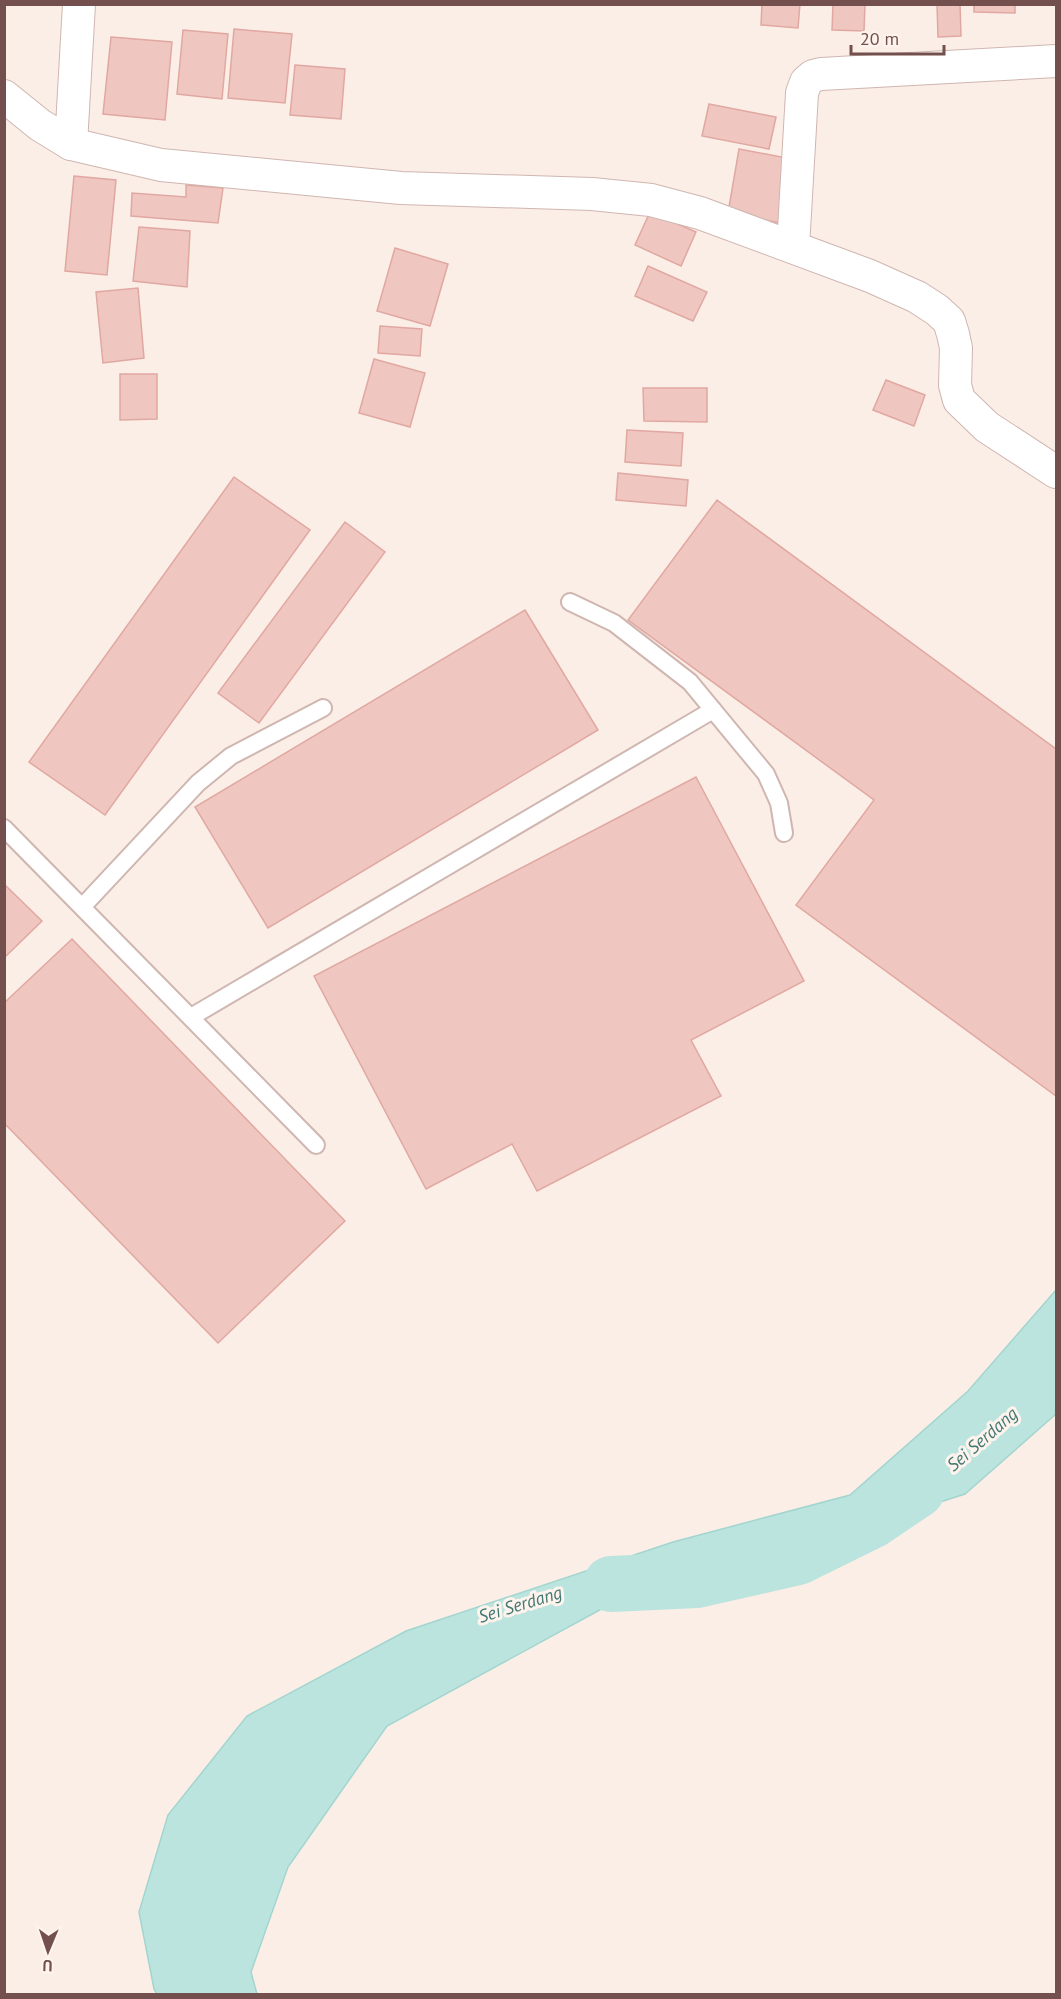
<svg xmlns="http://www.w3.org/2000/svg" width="1061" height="1999" viewBox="0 0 1061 1999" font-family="'PT Sans',sans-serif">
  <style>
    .water { fill: #bce4df; stroke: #a3d5cf; stroke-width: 1.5 }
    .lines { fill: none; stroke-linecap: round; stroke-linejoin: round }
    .river { stroke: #bce4df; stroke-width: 56 }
    .building { fill: #efc6c0; stroke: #e1a8a1; stroke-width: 1.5 }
    .service-casing { stroke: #cfb6b0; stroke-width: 20 }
    .minor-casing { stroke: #cfb6b0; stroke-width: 34 }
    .service { stroke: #fff; stroke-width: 16 }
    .minor { stroke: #fff; stroke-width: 32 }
    .labels { text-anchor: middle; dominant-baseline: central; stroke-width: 6; stroke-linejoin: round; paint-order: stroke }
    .water-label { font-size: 18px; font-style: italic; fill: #417872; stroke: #fef3ed }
  </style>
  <rect width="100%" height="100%" fill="#fbeee7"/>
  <!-- water -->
  <polygon class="water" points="1056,1290 1056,1414 965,1494 803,1546 607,1606 387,1726 288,1867 251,1972 257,1994 157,1994 154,1989 139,1912 168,1815 247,1716 406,1631 673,1542 850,1495 968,1391"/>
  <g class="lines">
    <!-- river -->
    <polyline class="river" points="611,1584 697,1580 798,1557 871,1521 917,1490"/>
  </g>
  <!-- building -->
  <g class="building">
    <polygon points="762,4 800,4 798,28 761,25"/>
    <polygon points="833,4 865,4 864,31 832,30"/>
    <polygon points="937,4 960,4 961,36 938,37"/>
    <polygon points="974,4 1015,4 1015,13 974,12"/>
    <polygon points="234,29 292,34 285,103 228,98"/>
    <polygon points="183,30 228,34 222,99 177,94"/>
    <polygon points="111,37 172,42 165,120 103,114"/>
    <polygon points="295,65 345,69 341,119 290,115"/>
    <polygon points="709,104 776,117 769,149 702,136"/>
    <polygon points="739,149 787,158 780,223 728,213"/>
    <polygon points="74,176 116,180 107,275 65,271"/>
    <polygon points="186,185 223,188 218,223 131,216 132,193 186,197"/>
    <polygon points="650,212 696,232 681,266 635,245"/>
    <polygon points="139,227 190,231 187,287 133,281"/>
    <polygon points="395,248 448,264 430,326 377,311"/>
    <polygon points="648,266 707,292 693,321 635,296"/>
    <polygon points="138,288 144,358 103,363 96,292"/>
    <polygon points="380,326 422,329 420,356 378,353"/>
    <polygon points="374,359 425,373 410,427 359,413"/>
    <polygon points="120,374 157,374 157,419 120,420"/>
    <polygon points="886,380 925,395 914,426 873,410"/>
    <polygon points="643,388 707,388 707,422 644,421"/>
    <polygon points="627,430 683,433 681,466 625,462"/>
    <polygon points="618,473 688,480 686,506 616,500"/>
    <polygon points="234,477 310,530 105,815 29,762"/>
    <polygon points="717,500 1056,749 1056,1096 796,905 874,800 628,620"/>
    <polygon points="345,522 385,552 259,723 218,693"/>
    <polygon points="525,610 598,730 268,928 195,807"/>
    <polygon points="696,777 804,981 691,1040 721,1096 537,1191 512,1144 426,1189 314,976"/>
    <polygon points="4,884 42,921 4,958"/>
    <polygon points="72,939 345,1221 218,1343 4,1123 4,1003"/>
  </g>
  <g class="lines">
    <defs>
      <g id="service">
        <polyline points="570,602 614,623 690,682 766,774 779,803 784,833"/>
        <polyline points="4,828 316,1145"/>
        <polyline points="83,906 198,783 231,756 323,708"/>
        <polyline points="191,1017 713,710"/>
      </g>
      <g id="minor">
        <polyline points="4,96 40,125 71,144 161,165 401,188 592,194 651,200 700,213 870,276 917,297 937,310 949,321 953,334 956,348 955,385 959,400 987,427 1056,472"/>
        <polyline points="71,144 79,4"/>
        <polyline points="793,247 802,93 806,82 813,76 821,74 1056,61"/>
      </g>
    </defs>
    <!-- service casing -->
    <use href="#service" class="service-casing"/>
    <!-- minor casing -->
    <use href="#minor" class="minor-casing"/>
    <!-- service -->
    <use href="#service" class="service"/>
    <!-- minor -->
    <use href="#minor" class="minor"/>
  </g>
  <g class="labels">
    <!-- water labels -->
    <g class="water-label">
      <text transform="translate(982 1439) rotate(-41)">Sei Serdang</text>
      <text transform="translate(520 1604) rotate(-17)">Sei Serdang</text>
    </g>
  </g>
  <!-- border -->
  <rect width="1061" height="1999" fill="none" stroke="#73504d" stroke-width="12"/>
  <!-- north arrow -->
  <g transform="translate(48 1951) rotate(182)" stroke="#fef3ed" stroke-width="4.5" paint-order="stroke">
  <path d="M0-4.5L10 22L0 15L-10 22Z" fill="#73504d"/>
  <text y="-9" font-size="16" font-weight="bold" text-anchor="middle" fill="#73504d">U</text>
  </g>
  <!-- scale -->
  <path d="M851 45v9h93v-9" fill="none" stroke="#73504d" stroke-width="3"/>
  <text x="860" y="45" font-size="18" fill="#73504d" stroke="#fef3ed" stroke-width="4.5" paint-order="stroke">20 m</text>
</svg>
